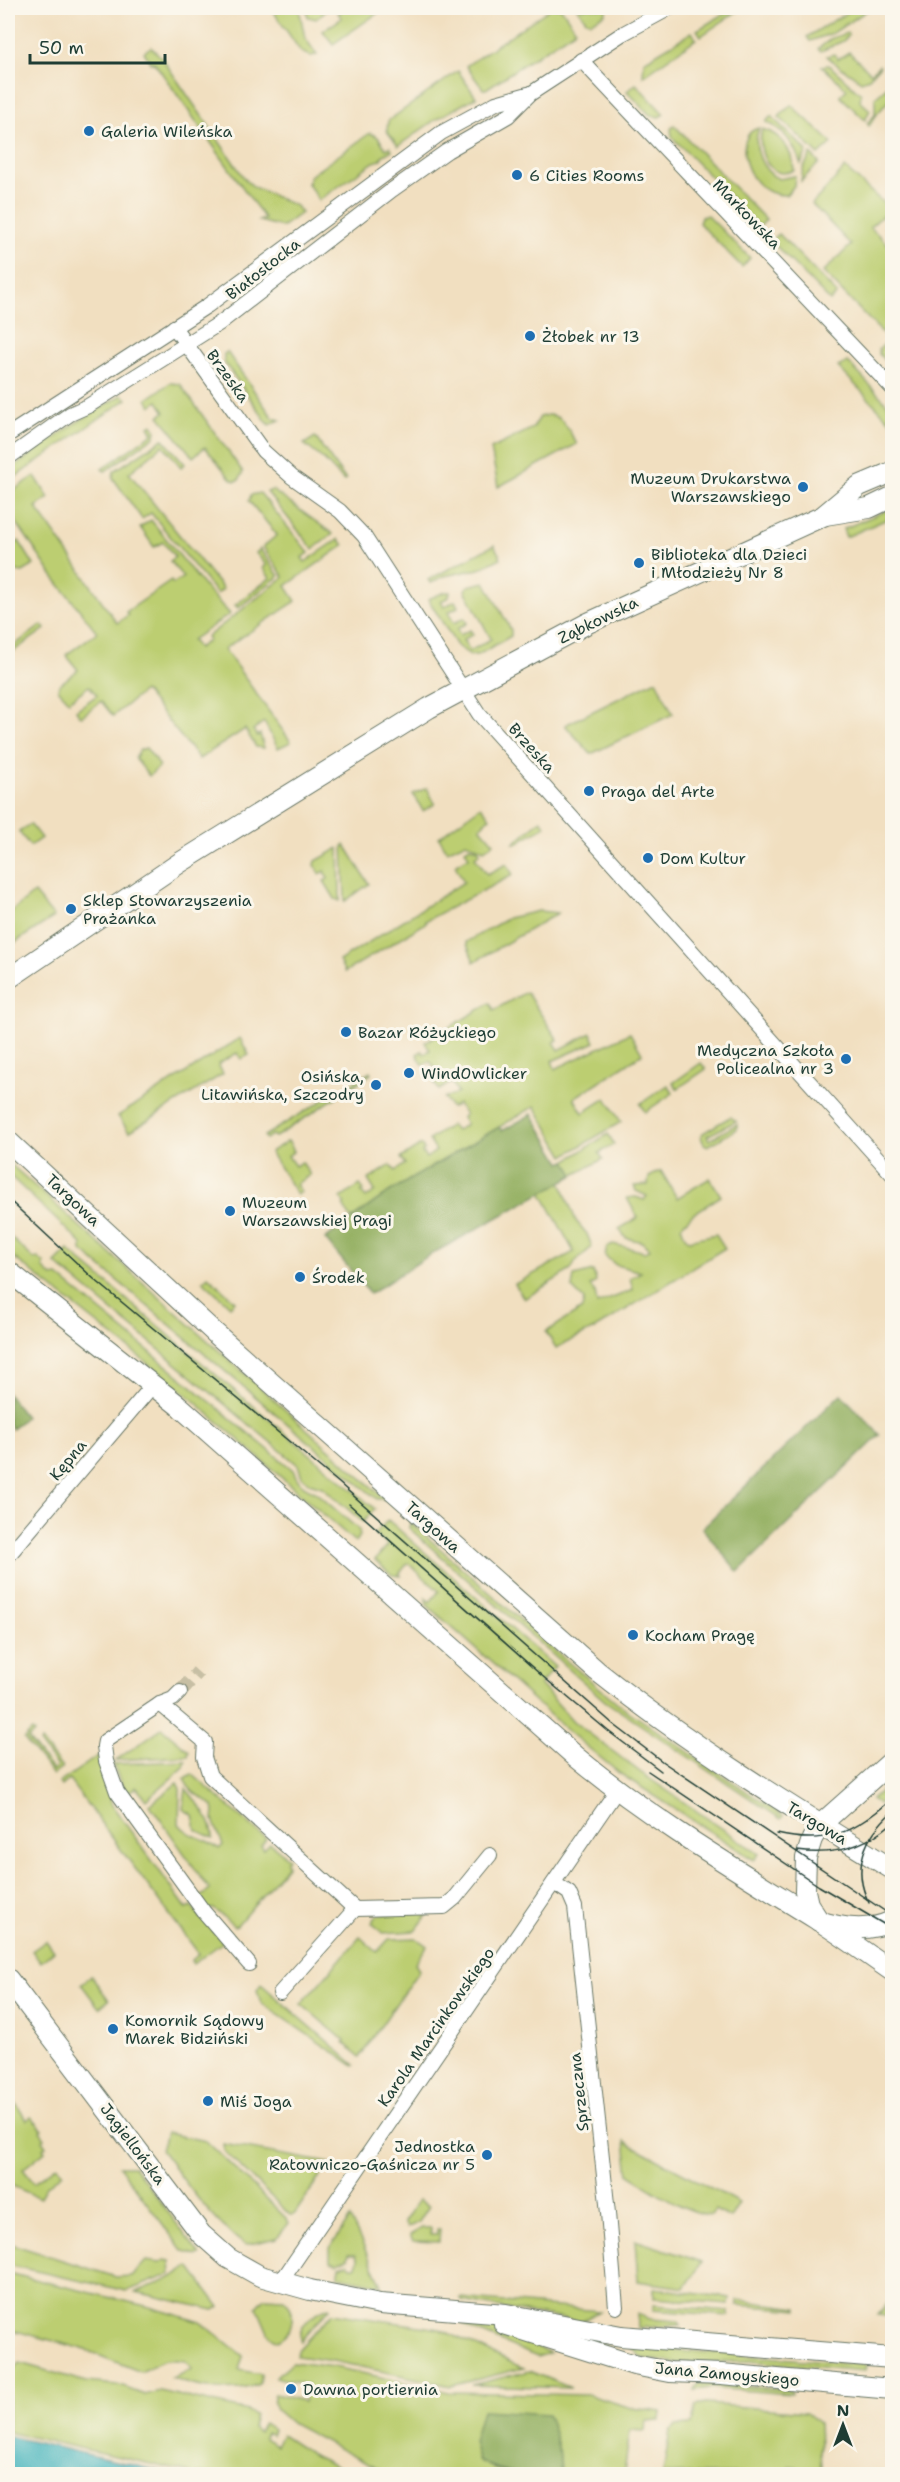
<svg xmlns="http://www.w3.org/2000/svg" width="900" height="2482" viewBox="0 0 900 2482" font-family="'Shantell Sans',sans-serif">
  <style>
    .green { fill: #bcce71; stroke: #6e8652; stroke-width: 1.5 }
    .forest { fill: #95b163; stroke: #5a774c; stroke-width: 1.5 }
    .water { fill: #46b5be; stroke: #327979; stroke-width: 1.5 }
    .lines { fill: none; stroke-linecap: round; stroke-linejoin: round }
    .street-tunnel { stroke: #c7bfa4; stroke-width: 14; stroke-dasharray: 14 7; stroke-linecap: butt }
    .street-casing { stroke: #687665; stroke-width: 16 }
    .secondary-casing { stroke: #687665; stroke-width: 22 }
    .street { stroke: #fff; stroke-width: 14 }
    .secondary { stroke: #fff; stroke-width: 20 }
    .tram { stroke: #1f3d34; stroke-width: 1.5 }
    .poi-dot { fill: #1f6fb2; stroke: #fbf7ec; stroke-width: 2 }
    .labels { text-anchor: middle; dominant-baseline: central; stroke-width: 6; stroke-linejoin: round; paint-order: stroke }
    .poi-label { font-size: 16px; fill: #1f3d34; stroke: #fbf7ec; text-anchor: start }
    .street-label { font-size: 16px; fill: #1f3d34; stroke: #fbf7ec }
  </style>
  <rect width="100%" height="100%" fill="#fbf7ec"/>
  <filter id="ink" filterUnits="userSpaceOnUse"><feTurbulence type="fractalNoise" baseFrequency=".0167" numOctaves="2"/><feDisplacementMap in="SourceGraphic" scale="12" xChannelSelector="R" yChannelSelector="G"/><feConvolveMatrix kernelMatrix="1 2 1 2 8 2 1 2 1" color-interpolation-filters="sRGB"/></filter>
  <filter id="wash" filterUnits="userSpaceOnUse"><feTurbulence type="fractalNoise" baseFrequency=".008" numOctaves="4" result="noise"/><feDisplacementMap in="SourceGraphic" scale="24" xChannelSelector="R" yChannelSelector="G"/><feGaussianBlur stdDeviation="1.35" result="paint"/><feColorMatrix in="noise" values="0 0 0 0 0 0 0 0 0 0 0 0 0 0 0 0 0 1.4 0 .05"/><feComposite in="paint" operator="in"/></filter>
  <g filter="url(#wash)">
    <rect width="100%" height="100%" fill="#f1dfc0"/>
    <!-- green -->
    <g class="green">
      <polygon points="271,8 299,8 305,38 317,55 310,56 301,52"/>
      <polygon points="306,8 330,8 316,19 308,17"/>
      <polygon points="346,8 385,8 333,44 323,31 342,18 338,13"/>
      <polygon points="551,8 561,8 575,28 574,31 486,89 483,89 466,66"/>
      <polygon points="577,8 607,8 605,14 591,22 586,20"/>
      <polygon points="734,8 742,8 701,36 697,30"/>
      <polygon points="854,8 871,8 833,33 810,41 807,37"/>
      <polygon points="692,32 696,39 643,76 644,61"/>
      <polygon points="847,33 849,35 843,41 821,51 818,49 832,38"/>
      <polygon points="151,47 162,58 245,179 254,187 296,206 301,213 282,227 259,221 265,219 154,62 151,63 144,52"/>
      <path d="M849,52L871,73L879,65L880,66L869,78L861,81C849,72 838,67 827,56L834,54L838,59Z"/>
      <polygon points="829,65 861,94 860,101 870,110 865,120 840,96 847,89 822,66"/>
      <polygon points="458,71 476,97 435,120 398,146 387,131 388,121"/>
      <polygon points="636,84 664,114 659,117 650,115 627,91"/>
      <polygon points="887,87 892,90 892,97 877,114 869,126 867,123 875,115 875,97"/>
      <polygon points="791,105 832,143 819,155 779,117"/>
      <path d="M771,116L807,151L801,164C794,145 785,130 766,122Z"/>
      <polygon points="674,125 766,220 759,227 672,137 671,129"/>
      <path d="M759,128C752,146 761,171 779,179L795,176L794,186L786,195C744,196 731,133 759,128Z"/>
      <path d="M762,129C782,134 792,151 794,170C769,183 756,150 762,129Z"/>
      <polygon points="370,133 378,137 386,149 390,147 392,150 382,156 381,160 374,162 319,200 308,184 310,176"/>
      <polygon points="811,154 819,163 801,181 803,169"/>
      <polygon points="845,168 890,209 870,227 892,248 892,343 823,272 851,245 812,204"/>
      <polygon points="707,215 750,258 742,267 699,223 701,217"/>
      <polygon points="779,234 837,294 830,301 773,243 773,239"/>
      <polygon points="885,344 892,352 892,368 879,354 879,349"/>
      <polygon points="227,352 273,418 280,420 269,425 224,362 224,354"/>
      <polygon points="848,362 892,409 892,423 838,367"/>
      <polygon points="170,383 180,384 243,472 239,480 235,481 231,479 205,447 193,457 159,416 165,412 158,401 151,406 147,399"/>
      <polygon points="122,395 127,399 8,482 8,471 77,422"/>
      <path d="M548,415C564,415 569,432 577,444L498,487L491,449L533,428L540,417Z"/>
      <polygon points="152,424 156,431 155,436 105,471 102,469 153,433 149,426"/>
      <polygon points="315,437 346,480 344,481 323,459 304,444"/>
      <polygon points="163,439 185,464 181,467 163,445 129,473 223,589 217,594 151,513 142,519 113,478 114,471"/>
      <polygon points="35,476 49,498 36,507 117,623 128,615 126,612 171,581 173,584 183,577 170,561 175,557 163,542 154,547 140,527 151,520 208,591 230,614 192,640 198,648 209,640 207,637 284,577 263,547 277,535 249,501 251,495 260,493 309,553 302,558 305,562 339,539 344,545 286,586 296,601 224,649 291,742 278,748 264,722 253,730 257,736 260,734 264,748 256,747 245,729 199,759 144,691 113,716 101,701 82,716 79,715 76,710 97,695 89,686 69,701 58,689 59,685 78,670 66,655 97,632 52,575 8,510 8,494"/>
      <polygon points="272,490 333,534 313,549 267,492"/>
      <polygon points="892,508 892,517 846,537 843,529"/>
      <polygon points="19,541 34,565 23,572 16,571 8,561 8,548"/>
      <polygon points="494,545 501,558 479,569 444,576 431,583 428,580"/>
      <polygon points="260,549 279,576 238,608 235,605 270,578 263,568 266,565 256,553"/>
      <polygon points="485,582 511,630 511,636 478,655 470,655 457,646 428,599 445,592 450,592 449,597 441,601 444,607 455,601 458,607 448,612 454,623 464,618 467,623 457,629 460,635 470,630 473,634 463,640 470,651 491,639 465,590 468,586"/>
      <polygon points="42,625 45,629 8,655 8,650"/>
      <polygon points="656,680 673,714 591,754 565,725"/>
      <polygon points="146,748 160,766 149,776 135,758 140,750"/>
      <polygon points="427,788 435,804 423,811 413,794"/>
      <polygon points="481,806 490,817 480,827 494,843 484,850 466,842 447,851 439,837"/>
      <path d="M541,820L546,826C537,832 525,836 518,843H514Z"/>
      <polygon points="30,824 41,838 30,846 19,832"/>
      <polygon points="345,845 369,884 345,901 343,846"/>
      <polygon points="470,847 478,849 480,853 475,857 487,874 507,864 513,875 425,921 426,923 345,972 339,961 464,882 455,865 469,857 465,850"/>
      <polygon points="339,848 340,901 335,899 324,881 328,879 325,871 320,874 315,865 316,861"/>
      <polygon points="34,893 54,917 8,947 8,914"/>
      <polygon points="539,911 558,913 474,962 466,942 508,918"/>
      <polygon points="526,992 558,1040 554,1042 559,1050 591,1033 595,1042 552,1061 555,1069 630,1033 642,1054 574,1098 583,1113 606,1098 621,1122 564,1156 535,1106 389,1192 351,1219 343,1205 345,1204 341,1198 360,1185 364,1190 361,1192 366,1198 375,1191 368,1180 391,1165 395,1171 405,1164 401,1158 421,1145 424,1150 422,1152 426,1158 436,1151 429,1140 451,1125 456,1131 466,1124 462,1117 465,1115 458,1104 451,1108 444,1098 458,1093 452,1082 439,1090 430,1076 437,1071 430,1061 423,1065 417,1054 422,1051 424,1054 430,1050 425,1042 490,1003 494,1010"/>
      <polygon points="240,1038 249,1055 241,1059 237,1053 218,1064 223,1074 129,1132 118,1116"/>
      <polygon points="701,1063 706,1069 677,1089 673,1083"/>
      <polygon points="370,1072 371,1074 282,1133 275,1137 272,1135 266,1139 264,1136"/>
      <polygon points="668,1085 673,1093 645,1112 640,1104"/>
      <polygon points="730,1117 736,1121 707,1136 709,1140 737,1124 737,1129 708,1146 704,1144 701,1137 703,1133"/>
      <polygon points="608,1134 614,1144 599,1153 603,1159 574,1175 566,1161"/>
      <polygon points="288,1141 294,1151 288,1156 295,1166 302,1162 310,1175 296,1184 301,1192 297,1195 270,1152"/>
      <polygon points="8,1162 385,1499 377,1499 82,1251 82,1244 8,1174"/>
      <polygon points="661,1171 677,1198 710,1178 721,1196 693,1214 681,1226 685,1237 689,1240 716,1234 725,1248 598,1327 556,1348 546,1332 582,1309 584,1300 572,1288 574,1276 593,1271 596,1282 590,1286 595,1292 597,1304 633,1290 630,1278 641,1272 616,1265 605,1256 607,1247 613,1244 645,1252 649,1249 642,1242 626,1238 619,1229 638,1218 627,1198 636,1197 644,1200 647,1196 636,1191 634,1186 648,1185 649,1177"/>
      <polygon points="561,1182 576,1221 587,1234 592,1247 576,1261 571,1270 524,1299 515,1284 574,1252 541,1192"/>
      <path d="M8,1235L34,1259L38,1258L44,1263L43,1268L52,1277L58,1276L293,1470C298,1482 302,1487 314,1491L359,1530L360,1536L355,1542L184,1392L8,1253Z"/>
      <polygon points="68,1250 375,1509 363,1522 322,1487 309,1483 302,1477 298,1465 55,1263"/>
      <polygon points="208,1276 235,1301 230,1306 203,1281"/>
      <polygon points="388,1520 555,1667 540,1684 573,1721 640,1772 759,1854 754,1860 619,1773 568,1731 427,1605 426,1598 430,1602 439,1591 408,1563 399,1574 402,1576 392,1575 375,1560 388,1545 375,1534"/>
      <polygon points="410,1522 568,1662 625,1709 783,1816 781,1819 605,1701 409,1528"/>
      <polygon points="162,1728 189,1751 188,1756 116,1760"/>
      <polygon points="32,1731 34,1733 28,1739 53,1771 57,1767 39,1743 41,1741 62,1768 53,1775 24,1739"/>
      <polygon points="98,1756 110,1793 111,1804 187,1909 192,1907 223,1942 193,1964 191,1961 199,1954 69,1780 61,1786 59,1783"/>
      <polygon points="186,1761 184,1767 146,1800 136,1787 125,1794 113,1764"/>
      <path d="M192,1774L266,1839L261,1845L264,1849L270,1843L288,1858L286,1861L287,1866L237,1925L234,1926L214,1909H208L199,1898L210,1890L150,1805L177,1783L180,1789L179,1824C190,1838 208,1838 219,1849L223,1845L213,1820L214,1812L213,1806C203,1797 191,1795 184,1779Z"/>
      <polygon points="892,1781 892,1792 879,1804 872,1799"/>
      <path d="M186,1789C197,1802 214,1821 213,1838L196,1830L193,1815L183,1809Z"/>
      <polygon points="426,1911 429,1913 415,1931 383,1933 372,1923 377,1915"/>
      <polygon points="360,1937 377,1952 389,1939 416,1938 427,1946 415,1964 419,1970 360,2057 344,2043 345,2041 301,2004"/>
      <polygon points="46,1941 54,1951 41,1962 32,1951"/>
      <polygon points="91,1976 109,2000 99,2008 81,1984"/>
      <polygon points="261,1984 355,2065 354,2066 261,2003 257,1990"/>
      <polygon points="8,2093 27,2120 31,2117 42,2129 40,2131 45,2138 42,2140 46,2146 43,2148 45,2151 23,2169 34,2183 57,2165 63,2173 45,2187 40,2198 8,2184"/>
      <path d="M166,2133L206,2141L287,2219L289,2223L277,2238L245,2245C210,2219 187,2184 161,2150Z"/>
      <path d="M625,2141L633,2146L739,2203L730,2218L715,2210L711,2215C685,2213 651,2188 629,2175Z"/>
      <polygon points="223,2144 329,2163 294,2215 290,2215 224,2151"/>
      <polygon points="119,2166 134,2166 200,2255 197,2256 182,2250"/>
      <polygon points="418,2200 429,2206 419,2222 407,2228 404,2222"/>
      <polygon points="350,2218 382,2285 338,2276 340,2266 348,2263 351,2266 356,2266 358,2259 355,2254 348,2254 347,2259 338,2263 330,2261 330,2248"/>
      <polygon points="422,2228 431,2228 431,2234 437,2234 437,2229 440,2229 439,2242 413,2241 410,2235"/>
      <polygon points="635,2240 702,2262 685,2288 638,2281"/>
      <polygon points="8,2243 116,2277 132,2276 146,2261 160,2263 164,2260 170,2261 171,2274 127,2291 8,2265"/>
      <polygon points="190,2267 220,2307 214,2310 136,2292 167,2280"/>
      <path d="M8,2273L146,2306L201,2322L243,2356L239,2370L261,2374L259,2384C233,2395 197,2388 172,2378L192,2369L185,2361C160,2357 162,2362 141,2372L80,2348L8,2329Z"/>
      <polygon points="654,2288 730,2298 729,2304 654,2298"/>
      <polygon points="892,2291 892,2317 878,2315 891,2299"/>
      <path d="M265,2298L284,2299C298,2311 293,2334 277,2341L269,2335L257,2307Z"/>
      <polygon points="461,2298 599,2311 581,2322 462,2301"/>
      <polygon points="738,2300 798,2308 798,2310 738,2305"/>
      <polygon points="653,2305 729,2311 729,2316 653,2310"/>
      <path d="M329,2307L330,2308L300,2341C298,2324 314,2313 329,2307Z"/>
      <polygon points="332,2313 440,2329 523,2368 451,2386 333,2361 296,2356 298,2350"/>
      <polygon points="637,2314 650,2319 678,2321 681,2325 638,2328"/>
      <polygon points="467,2321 498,2328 550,2353 537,2357 467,2327 464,2324"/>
      <polygon points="629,2346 866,2365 865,2371 748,2361 674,2363 642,2358"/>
      <polygon points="293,2362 334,2367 449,2392 589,2395 632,2408 661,2412 660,2420 646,2421 645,2431 630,2430 624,2474 560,2474 558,2446 547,2415 494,2411 493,2469 514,2474 387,2474 292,2424 276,2410 273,2403 275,2394 303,2401 307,2385 275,2377"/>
      <polygon points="20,2363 86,2382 117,2385 145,2395 160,2391 248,2411 255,2415 252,2428 259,2432 264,2423 273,2429 271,2435 266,2432 263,2438 276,2445 282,2435 314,2456 353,2474 195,2474 8,2432 8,2375"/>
      <polygon points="529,2371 571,2388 472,2385"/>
      <polygon points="699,2383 791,2390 791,2394 710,2388 695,2390"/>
      <polygon points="706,2404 806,2412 819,2423 821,2470 844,2470 845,2474 797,2474 799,2467 790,2466 789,2473 764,2472 763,2474 663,2474 670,2431 676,2426 692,2425 695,2406"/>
    </g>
    <!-- forest -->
    <g class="forest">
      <polygon points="532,1114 561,1163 566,1161 574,1175 428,1256 370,1294 325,1239 389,1192 499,1127 502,1131"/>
      <polygon points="8,1394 25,1417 12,1429 8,1423"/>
      <polygon points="841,1394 880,1435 738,1572 702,1528"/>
      <path d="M482,2410L548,2414L558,2446L560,2474C530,2475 504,2476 478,2460L473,2441Z"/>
    </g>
    <!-- water -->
    <polygon class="water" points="8,2436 172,2474 8,2474"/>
  </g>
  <g filter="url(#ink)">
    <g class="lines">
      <!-- street-tunnel -->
      <polyline class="street-tunnel" points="180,1692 198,1672"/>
      <defs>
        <g id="street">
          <polyline points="581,60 892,388"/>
          <polyline points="174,327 263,451 292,477 340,511 364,536 479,714 892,1174"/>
          <polyline points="8,435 207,306 441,133 496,103 528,94"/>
          <polyline points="8,458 70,414 88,406 220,323 392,190 447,151 508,116 530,94 622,34 670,8"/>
          <polyline points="8,1556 153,1385"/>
          <polyline points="180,1692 173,1699 160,1704 105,1741 104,1746 106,1761 117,1792 204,1912 249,1964"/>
          <polyline points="160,1704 205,1742 204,1757 210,1776 355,1909 444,1907 455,1898 490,1855"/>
          <polyline points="554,1883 569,1893 575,1907 608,2213 616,2307"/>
          <polyline points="280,1993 355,1909"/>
          <polyline points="280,2283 617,1790"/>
        </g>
        <g id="secondary">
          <polyline points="825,515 869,508 892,497"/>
          <polyline points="8,979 181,862 429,708 588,623 823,516 859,486 892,472"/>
          <path d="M8,1141L215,1333L597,1671C690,1745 791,1807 892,1869"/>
          <path d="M8,1271L178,1405L576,1757C651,1819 734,1868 816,1919C842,1935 867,1954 892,1971"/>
          <path d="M892,1761L820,1825L812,1839L806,1858L805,1891L808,1904L819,1921C843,1929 869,1932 892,1921"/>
          <polyline points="8,1979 201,2234 228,2258 260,2276 310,2290 380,2304 506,2314 621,2336 892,2358"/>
          <polyline points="504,2324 634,2365 670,2372 721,2374 892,2389"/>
        </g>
      </defs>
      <!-- street casing -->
      <use href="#street" class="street-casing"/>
      <!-- secondary casing -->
      <use href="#secondary" class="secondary-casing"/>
      <!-- street -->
      <use href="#street" class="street"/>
      <!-- secondary -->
      <use href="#secondary" class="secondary"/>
      <!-- tram -->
      <g class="tram">
        <polyline points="8,1199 94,1279 339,1483 613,1724 663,1762 892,1916"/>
        <polyline points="349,1504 541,1675 608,1731 661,1771"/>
        <polyline points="648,1771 819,1886 892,1929"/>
        <path d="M892,1833C885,1852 884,1871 892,1890"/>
        <path d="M777,1834C827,1846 855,1832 892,1799"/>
        <path d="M797,1851C833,1856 865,1847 892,1823"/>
        <path d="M869,1903C851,1868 865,1836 892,1812"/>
      </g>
    </g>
  </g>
  <!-- markers -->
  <g class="poi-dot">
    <circle cx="89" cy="131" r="6"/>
    <circle cx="517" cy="175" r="6"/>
    <circle cx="530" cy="336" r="6"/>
    <circle cx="803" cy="487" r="6"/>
    <circle cx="639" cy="563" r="6"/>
    <circle cx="589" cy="791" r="6"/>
    <circle cx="648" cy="858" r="6"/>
    <circle cx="71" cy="909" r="6"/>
    <circle cx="346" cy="1032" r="6"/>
    <circle cx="846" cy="1059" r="6"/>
    <circle cx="409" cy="1073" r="6"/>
    <circle cx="376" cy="1085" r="6"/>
    <circle cx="230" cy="1211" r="6"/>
    <circle cx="300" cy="1277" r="6"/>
    <circle cx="633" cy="1635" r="6"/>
    <circle cx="113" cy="2029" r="6"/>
    <circle cx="208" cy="2101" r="6"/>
    <circle cx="487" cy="2155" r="6"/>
    <circle cx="291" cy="2389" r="6"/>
  </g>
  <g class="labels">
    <!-- poi labels -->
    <g class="poi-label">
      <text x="101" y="131">Galeria Wileńska</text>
      <text x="529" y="175">6 Cities Rooms</text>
      <text x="542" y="336">Żłobek nr 13</text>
      <text x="791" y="478" text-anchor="end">Muzeum Drukarstwa<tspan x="791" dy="18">Warszawskiego</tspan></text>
      <text x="651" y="554">Biblioteka dla Dzieci<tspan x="651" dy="18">i Młodzieży Nr 8</tspan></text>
      <text x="601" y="791">Praga del Arte</text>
      <text x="660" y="858">Dom Kultur</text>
      <text x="83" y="900">Sklep Stowarzyszenia<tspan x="83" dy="18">Prażanka</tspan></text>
      <text x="358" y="1032">Bazar Różyckiego</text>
      <text x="834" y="1050" text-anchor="end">Medyczna Szkoła<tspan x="834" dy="18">Policealna nr 3</tspan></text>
      <text x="421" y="1073">Wind0wlicker</text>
      <text x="364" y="1076" text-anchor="end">Osińska,<tspan x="364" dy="18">Litawińska, Szczodry</tspan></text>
      <text x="242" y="1202">Muzeum<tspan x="242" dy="18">Warszawskiej Pragi</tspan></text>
      <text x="312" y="1277">Środek</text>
      <text x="645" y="1635">Kocham Pragę</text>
      <text x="125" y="2020">Komornik Sądowy<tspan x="125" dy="18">Marek Bidziński</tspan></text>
      <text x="220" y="2101">Miś Joga</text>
      <text x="475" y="2146" text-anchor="end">Jednostka<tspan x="475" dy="18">Ratowniczo-Gaśnicza nr 5</tspan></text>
      <text x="303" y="2389">Dawna portiernia</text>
    </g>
    <!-- street labels -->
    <g class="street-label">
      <text transform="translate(747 214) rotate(46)">Markowska</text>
      <text transform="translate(263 269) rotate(-38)">Białostocka</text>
      <text transform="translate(228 376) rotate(54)">Brzeska</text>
      <text transform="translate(598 620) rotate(-26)">Ząbkowska</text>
      <text transform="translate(532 748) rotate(48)">Brzeska</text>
      <text transform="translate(73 1200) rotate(43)">Targowa</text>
      <text transform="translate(68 1460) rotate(-50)">Kępna</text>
      <text transform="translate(433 1527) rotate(42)">Targowa</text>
      <text transform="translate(817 1823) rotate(31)">Targowa</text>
      <text transform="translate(436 2027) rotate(-55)">Karola Marcinkowskiego</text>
      <text transform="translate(579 2092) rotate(-96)">Sprzeczna</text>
      <text transform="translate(133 2144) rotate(53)">Jagiellońska</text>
      <text transform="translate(727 2374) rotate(5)">Jana Zamoyskiego</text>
    </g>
  </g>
  <!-- margin -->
  <rect width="900" height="2482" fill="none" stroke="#fbf7ec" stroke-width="30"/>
  <!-- north arrow -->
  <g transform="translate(843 2425)" stroke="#fbf7ec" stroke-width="4.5" paint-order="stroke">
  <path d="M0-4.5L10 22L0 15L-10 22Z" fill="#1f3d34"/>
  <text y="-9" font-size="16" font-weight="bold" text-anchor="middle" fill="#1f3d34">N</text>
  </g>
  <!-- scale -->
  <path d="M30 54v9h135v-9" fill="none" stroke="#1f3d34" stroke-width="3"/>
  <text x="39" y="54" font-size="18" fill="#1f3d34" stroke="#fbf7ec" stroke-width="4.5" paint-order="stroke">50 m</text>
</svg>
